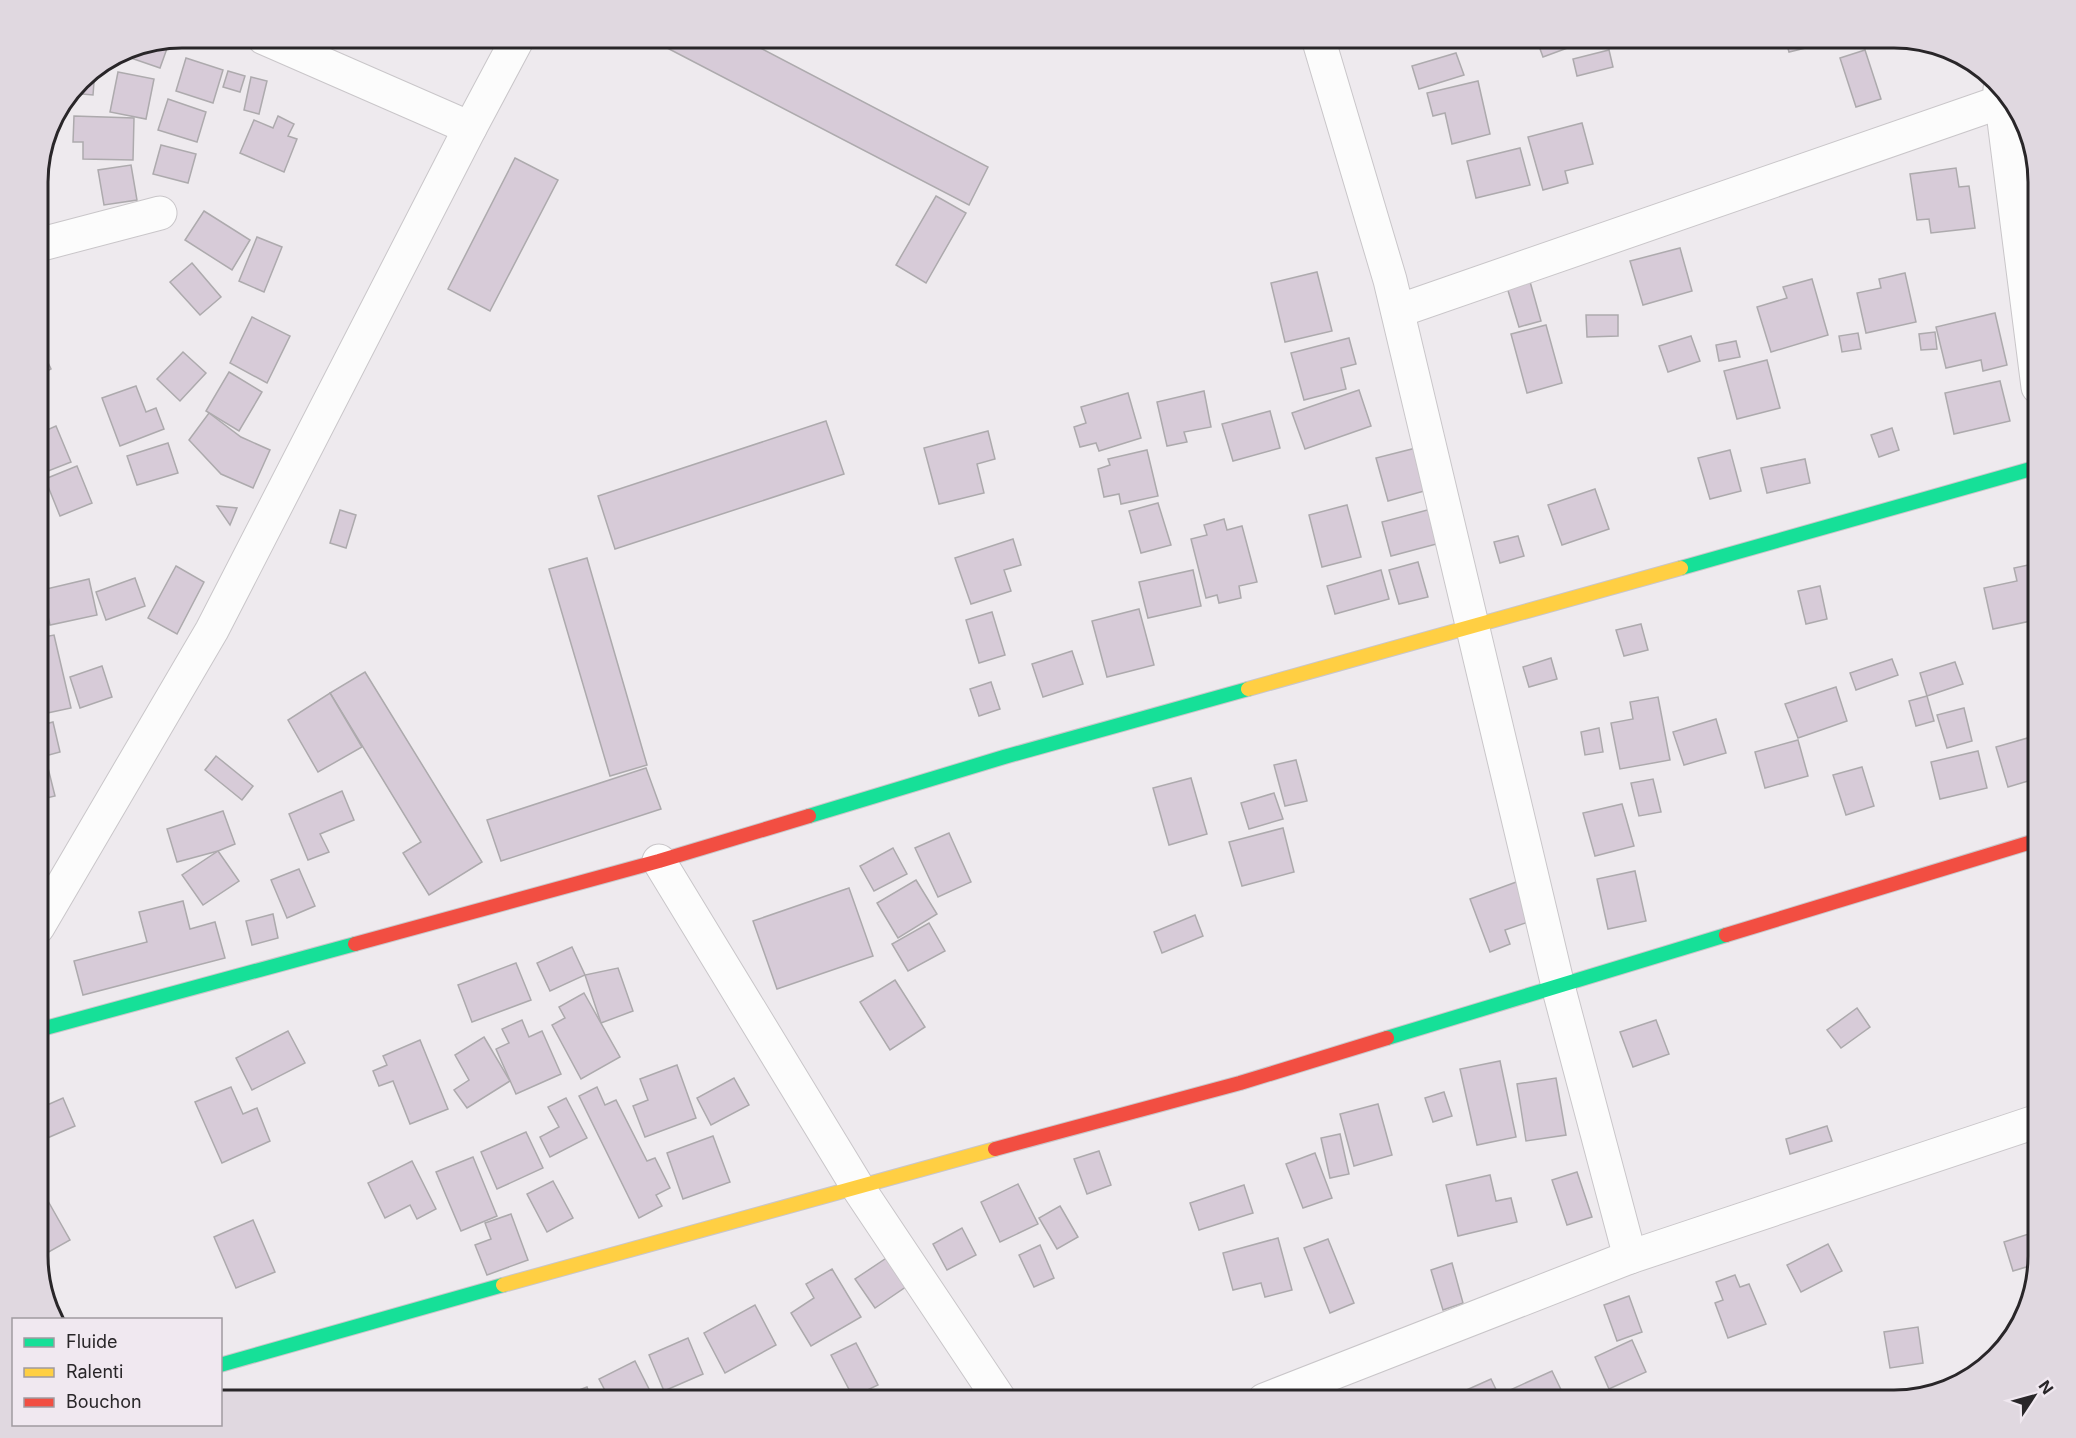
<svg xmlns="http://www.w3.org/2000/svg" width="2076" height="1438" viewBox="0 0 2076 1438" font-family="Inter,sans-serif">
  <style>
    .building { fill: #d7cbd8; stroke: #adaaad; stroke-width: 1.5 }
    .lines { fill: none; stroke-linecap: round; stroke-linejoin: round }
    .street-casing { stroke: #c9c6c9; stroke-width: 35 }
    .fast-casing { stroke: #c9c6c9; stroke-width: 16 }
    .slow-casing { stroke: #c9c6c9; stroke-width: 16 }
    .jam-casing { stroke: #c9c6c9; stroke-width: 16 }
    .street { stroke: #fcfcfc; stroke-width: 33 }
    .fast { stroke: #16e098; stroke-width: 14 }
    .slow { stroke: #ffcf43; stroke-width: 14 }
    .jam { stroke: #f24e42; stroke-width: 14 }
    .rim { fill: none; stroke: #292629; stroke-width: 3 }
  </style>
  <rect width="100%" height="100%" fill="#eeeaee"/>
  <!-- building -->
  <g class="building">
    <polygon points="648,38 741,38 988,167 969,205"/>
    <polygon points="1536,38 1588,38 1589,40 1543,57"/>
    <polygon points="1785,38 1816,38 1818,45 1789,52"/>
    <polygon points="170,40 160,68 128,57 131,48"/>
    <polygon points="1609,50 1613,67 1577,76 1573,59"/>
    <polygon points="1865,50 1881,99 1856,107 1840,58"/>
    <polygon points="1456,53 1464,75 1419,89 1412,66"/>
    <polygon points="186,58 223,70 213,103 176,91"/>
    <polygon points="95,70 93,95 71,93 80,80"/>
    <polygon points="228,71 245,76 240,92 223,87"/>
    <polygon points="118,72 154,79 146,119 110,112"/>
    <polygon points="251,77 267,81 259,114 244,110"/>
    <polygon points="1478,81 1490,134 1452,144 1445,113 1433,116 1427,93"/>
    <polygon points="168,99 206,112 197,142 158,130"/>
    <polygon points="74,116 134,118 133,160 83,159 83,142 73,142"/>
    <polygon points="278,116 294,124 288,136 297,139 284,172 240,153 254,120 273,128"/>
    <polygon points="1582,123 1593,164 1565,171 1568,183 1543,190 1528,137"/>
    <polygon points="161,145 196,154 188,183 153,174"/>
    <polygon points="1520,148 1530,185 1476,198 1467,161"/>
    <polygon points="515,158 558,180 490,311 448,289"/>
    <polygon points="131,165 137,200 104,205 98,170"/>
    <polygon points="1956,168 1959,187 1969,186 1975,228 1931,233 1929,219 1917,220 1910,174"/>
    <polygon points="936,196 966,213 926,283 896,265"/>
    <polygon points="204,211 250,240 232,270 185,240"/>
    <polygon points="257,237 282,247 264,292 239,281"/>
    <polygon points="1680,248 1692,291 1643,305 1630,261"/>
    <polygon points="192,263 221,297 200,315 170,282"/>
    <polygon points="1317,272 1332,331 1285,342 1271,283"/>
    <polygon points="1905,273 1916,322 1866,333 1857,293 1881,288 1879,279"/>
    <polygon points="1529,278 1541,321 1519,327 1506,284"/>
    <polygon points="1812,279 1828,335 1771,352 1757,307 1787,298 1783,287"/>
    <polygon points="1995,313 2007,365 1983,371 1981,360 1946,368 1936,327"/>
    <polygon points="1586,315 1618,315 1618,336 1587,337"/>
    <polygon points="252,317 290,336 267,383 230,363"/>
    <polygon points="1546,325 1562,383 1527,393 1511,334"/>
    <polygon points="1935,332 1937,349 1921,350 1919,334"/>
    <polygon points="1858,333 1861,349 1842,352 1839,336"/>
    <polygon points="1691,336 1700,361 1668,372 1659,346"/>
    <polygon points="1349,338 1356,364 1341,368 1346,389 1304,400 1291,353"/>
    <polygon points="1736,341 1740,357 1719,361 1716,345"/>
    <polygon points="43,352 51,369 38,376 38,355"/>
    <polygon points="183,352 206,373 180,401 157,379"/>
    <polygon points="1767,360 1780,408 1737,419 1724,371"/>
    <polygon points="229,372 262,392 239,431 206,411"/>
    <polygon points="2000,381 2010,421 1954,434 1945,393"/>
    <polygon points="136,386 146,412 156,408 164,429 120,446 102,398"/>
    <polygon points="1359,390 1371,426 1305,449 1292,413"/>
    <polygon points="1204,391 1211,427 1184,432 1187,442 1167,446 1157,402"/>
    <polygon points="1128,393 1141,438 1099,451 1096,443 1080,447 1074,427 1086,423 1081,407"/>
    <polygon points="1270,411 1280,448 1233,461 1222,424"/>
    <polygon points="209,413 241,437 270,450 253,488 221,474 189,440"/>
    <polygon points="826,421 844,474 615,549 598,496"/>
    <polygon points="56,426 71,462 38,475 38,434"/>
    <polygon points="1892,428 1899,450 1879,457 1871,435"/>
    <polygon points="988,431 995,459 977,464 984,493 939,504 924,448"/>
    <polygon points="168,443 178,473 137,485 127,456"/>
    <polygon points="1416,448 1428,490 1388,501 1376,458"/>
    <polygon points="1147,450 1158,496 1121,504 1119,494 1104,497 1098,469 1110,465 1108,459"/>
    <polygon points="1730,450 1741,491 1710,499 1698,458"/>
    <polygon points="1805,459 1810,483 1767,493 1761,468"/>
    <polygon points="77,466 92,503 60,516 45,479"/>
    <polygon points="1595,489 1609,529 1562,545 1548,505"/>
    <polygon points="1158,503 1171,545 1141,553 1129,511"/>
    <polygon points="1347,505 1361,557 1322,567 1309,515"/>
    <polygon points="217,506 237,508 230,525"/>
    <polygon points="1435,508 1444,542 1391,556 1382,522"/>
    <polygon points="340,510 356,515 346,548 330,543"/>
    <polygon points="1224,519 1227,530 1242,526 1257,582 1239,586 1241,598 1219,603 1217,595 1206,598 1191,539 1207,535 1204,525"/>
    <polygon points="1518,536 1524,556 1500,563 1494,542"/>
    <polygon points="1013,539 1021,565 1004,570 1011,591 971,604 955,558"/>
    <polygon points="587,558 647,765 610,776 549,569"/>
    <polygon points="1418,562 1428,597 1399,604 1389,570"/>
    <polygon points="2038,563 2038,635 2034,636 2031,621 1993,629 1984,588 2017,581 2014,568"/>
    <polygon points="176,566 204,582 177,634 148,618"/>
    <polygon points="1193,570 1201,606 1148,618 1139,582"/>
    <polygon points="1381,570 1389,599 1335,614 1327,586"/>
    <polygon points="135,578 145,606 106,620 96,592"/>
    <polygon points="89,579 97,615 50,625 42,590"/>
    <polygon points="1820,586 1827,619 1806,624 1798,591"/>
    <polygon points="1139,609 1154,665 1107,677 1092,621"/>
    <polygon points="992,612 1005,655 979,663 966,620"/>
    <polygon points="1641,624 1648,650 1624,656 1616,630"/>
    <polygon points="54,635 71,708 38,715 38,638"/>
    <polygon points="1072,651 1083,684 1043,697 1032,664"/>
    <polygon points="1551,658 1557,679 1529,687 1523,667"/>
    <polygon points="1892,659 1898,675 1856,690 1850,673"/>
    <polygon points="1955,662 1963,684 1927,696 1920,673"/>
    <polygon points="102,666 112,697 80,708 70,677"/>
    <polygon points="365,672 482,862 429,895 403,853 421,842 330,693"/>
    <polygon points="991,682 1000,709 979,716 970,689"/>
    <polygon points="1836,687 1847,721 1798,738 1785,704"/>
    <polygon points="330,693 362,747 318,772 288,720"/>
    <polygon points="1927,696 1934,721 1916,726 1909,701"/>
    <polygon points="1658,697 1670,760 1620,769 1611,723 1633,719 1630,702"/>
    <polygon points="1964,708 1972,741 1947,748 1937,715"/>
    <polygon points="1716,719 1726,753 1684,765 1673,732"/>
    <polygon points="53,722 60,752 45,756 55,796 38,800 38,726"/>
    <polygon points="1599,728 1603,752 1585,755 1581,732"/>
    <polygon points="2038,735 2038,778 2008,787 1996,747"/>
    <polygon points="1798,740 1808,776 1765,788 1755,752"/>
    <polygon points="1978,751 1987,788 1940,799 1931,762"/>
    <polygon points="216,756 253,786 242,800 205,770"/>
    <polygon points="1296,760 1307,801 1285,806 1274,765"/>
    <polygon points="1862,767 1874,806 1846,815 1833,775"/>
    <polygon points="646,768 661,809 501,861 487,820"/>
    <polygon points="1191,778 1207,834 1169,845 1153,788"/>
    <polygon points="1653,779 1661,812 1639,816 1631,783"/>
    <polygon points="342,791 354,820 320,834 329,852 308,860 289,814"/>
    <polygon points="1274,793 1283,819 1249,829 1241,803"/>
    <polygon points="1622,804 1634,846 1595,856 1583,813"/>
    <polygon points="223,811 235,844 218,851 177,862 167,829"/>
    <polygon points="1283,828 1294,872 1242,886 1229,842"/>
    <polygon points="949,833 971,882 938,897 915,848"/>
    <polygon points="893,848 907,874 874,891 860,866"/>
    <polygon points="218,851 239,881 203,905 182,875"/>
    <polygon points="38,864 45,868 38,883"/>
    <polygon points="299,869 315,906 287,918 271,880"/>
    <polygon points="1635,871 1646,921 1608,929 1597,879"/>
    <polygon points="916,880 937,914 898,938 877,903"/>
    <polygon points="1519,881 1534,920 1505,930 1510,944 1490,952 1470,899"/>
    <polygon points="849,888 873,956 777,989 753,921"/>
    <polygon points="183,901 190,929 215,922 225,958 83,995 74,961 147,942 139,912"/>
    <polygon points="273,914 278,938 252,945 246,921"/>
    <polygon points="1195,915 1203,936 1162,953 1154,932"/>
    <polygon points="929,923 945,951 908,971 892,944"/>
    <polygon points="572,947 585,975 550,991 537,963"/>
    <polygon points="516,963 531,1000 472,1022 458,985"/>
    <polygon points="618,968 633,1011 601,1023 585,975"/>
    <polygon points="895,980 925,1027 890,1050 860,1002"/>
    <polygon points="584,993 620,1057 581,1079 552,1025 565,1018 559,1007"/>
    <polygon points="1857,1008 1870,1027 1841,1048 1827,1030"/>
    <polygon points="522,1020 529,1037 542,1031 561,1074 516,1094 496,1049 509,1043 502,1029"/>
    <polygon points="1656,1020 1669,1054 1633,1067 1620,1032"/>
    <polygon points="288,1031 305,1063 252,1090 236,1058"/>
    <polygon points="484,1037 510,1081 467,1108 454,1090 469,1080 455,1055"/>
    <polygon points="420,1040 448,1109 410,1124 393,1081 379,1086 373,1071 387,1065 383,1056"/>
    <polygon points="1500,1061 1516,1137 1477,1145 1460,1069"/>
    <polygon points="677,1065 696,1118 645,1137 633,1106 648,1100 640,1079"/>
    <polygon points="734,1078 749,1105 711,1125 697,1098"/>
    <polygon points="1556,1078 1566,1135 1526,1141 1517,1084"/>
    <polygon points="231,1087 243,1114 257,1108 270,1141 222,1163 195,1102"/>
    <polygon points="597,1087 605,1105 616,1100 647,1161 655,1158 670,1188 656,1195 662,1206 639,1218 579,1096"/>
    <polygon points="1444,1092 1452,1116 1433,1122 1425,1098"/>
    <polygon points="63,1098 75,1126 38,1142 38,1109"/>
    <polygon points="566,1098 587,1138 550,1157 540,1137 559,1127 548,1107"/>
    <polygon points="1378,1104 1392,1155 1354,1166 1340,1114"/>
    <polygon points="1827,1126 1832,1141 1790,1154 1786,1139"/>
    <polygon points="526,1132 543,1168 497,1189 481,1152"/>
    <polygon points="1340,1134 1349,1174 1330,1178 1321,1138"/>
    <polygon points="713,1136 730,1182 683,1199 667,1153"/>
    <polygon points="1099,1151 1111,1185 1087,1194 1074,1159"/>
    <polygon points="1315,1153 1332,1198 1303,1208 1286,1164"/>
    <polygon points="473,1157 497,1216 461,1231 436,1172"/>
    <polygon points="412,1161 436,1209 417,1219 410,1205 385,1218 368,1183"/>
    <polygon points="1577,1172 1592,1217 1567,1225 1552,1180"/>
    <polygon points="1490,1175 1496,1201 1511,1198 1517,1222 1458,1236 1446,1185"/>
    <polygon points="553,1181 573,1218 547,1232 527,1194"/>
    <polygon points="1018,1184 1038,1224 1000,1242 981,1202"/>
    <polygon points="1244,1185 1253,1213 1199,1230 1190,1203"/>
    <polygon points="44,1194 70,1240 38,1258 38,1197"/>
    <polygon points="1060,1206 1078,1237 1057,1249 1039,1218"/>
    <polygon points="511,1214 528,1260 487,1275 475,1245 491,1239 485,1223"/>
    <polygon points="253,1220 275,1272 236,1288 214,1237"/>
    <polygon points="962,1228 976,1255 947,1270 933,1244"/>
    <polygon points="2038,1231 2038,1256 2036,1264 2013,1271 2004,1242"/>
    <polygon points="1278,1238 1292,1290 1265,1297 1261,1283 1233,1290 1223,1253"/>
    <polygon points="1328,1239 1354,1303 1330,1313 1304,1248"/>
    <polygon points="1828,1244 1842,1271 1801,1292 1787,1265"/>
    <polygon points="1040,1245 1054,1278 1034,1287 1019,1255"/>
    <polygon points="891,1255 910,1284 875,1308 855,1279"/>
    <polygon points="1452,1263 1463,1303 1443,1310 1431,1270"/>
    <polygon points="832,1269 861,1317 811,1346 791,1313 814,1298 806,1284"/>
    <polygon points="1735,1275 1740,1287 1749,1284 1766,1324 1728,1338 1715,1303 1723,1300 1716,1282"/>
    <polygon points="1629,1296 1642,1332 1617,1341 1604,1305"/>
    <polygon points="755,1305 776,1345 725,1373 704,1333"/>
    <polygon points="1918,1327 1923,1363 1890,1368 1884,1332"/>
    <polygon points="688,1338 703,1374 664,1391 649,1355"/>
    <polygon points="1632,1340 1646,1372 1609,1389 1595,1357"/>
    <polygon points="856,1343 878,1385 853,1397 831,1355"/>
    <polygon points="635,1361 651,1393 638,1400 610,1400 599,1379"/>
    <polygon points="1552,1371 1566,1400 1515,1400 1510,1390"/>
    <polygon points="1491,1379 1501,1400 1444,1400"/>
    <polygon points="587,1387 592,1400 553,1400"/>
  </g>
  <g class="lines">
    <defs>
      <g id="street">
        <polyline points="264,38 470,128"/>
        <polyline points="1318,38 1390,280 1558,986 1630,1257"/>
        <polyline points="2000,89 2038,387"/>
        <polyline points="38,245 160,213"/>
        <polyline points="1398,311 2009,99"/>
        <polyline points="659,861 857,1186 1000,1400"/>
        <polyline points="38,927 212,630 470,128 518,38"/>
        <polyline points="1264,1400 1630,1257 2038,1121"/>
      </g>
      <g id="fast">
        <polyline points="1681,568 2038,467"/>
        <polyline points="809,816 1004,757 1248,689"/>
        <polyline points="38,1030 355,944"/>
        <polyline points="1387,1038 1726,935"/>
        <polyline points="220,1365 503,1285"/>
      </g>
      <g id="slow">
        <polyline points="1248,689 1681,568"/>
        <polyline points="503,1285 995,1149"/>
      </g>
      <g id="jam">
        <polyline points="1726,935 2038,840"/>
        <polyline points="355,944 659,861 809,816"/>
        <polyline points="995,1149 1240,1083 1387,1038"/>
      </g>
    </defs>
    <!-- street casing -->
    <use href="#street" class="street-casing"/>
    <!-- fast casing -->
    <use href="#fast" class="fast-casing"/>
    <!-- slow casing -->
    <use href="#slow" class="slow-casing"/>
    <!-- jam casing -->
    <use href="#jam" class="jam-casing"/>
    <!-- street -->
    <use href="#street" class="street"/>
    <!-- fast -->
    <use href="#fast" class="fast"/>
    <!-- slow -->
    <use href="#slow" class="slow"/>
    <!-- jam -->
    <use href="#jam" class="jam"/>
  </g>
  <!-- crop -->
  <path d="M0 0H2076V1438H0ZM182 48H1894A134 134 0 0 1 2028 182V1256A134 134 0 0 1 1894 1390H182A134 134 0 0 1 48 1256V182A134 134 0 0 1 182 48Z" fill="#e0d8e0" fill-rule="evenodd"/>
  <path class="rim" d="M182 48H1894A134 134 0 0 1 2028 182V1256A134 134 0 0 1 1894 1390H182A134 134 0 0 1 48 1256V182A134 134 0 0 1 182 48Z"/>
  <!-- legend -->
  <rect x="12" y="1318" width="210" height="108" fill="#f0e8f0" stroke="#a09aa0" stroke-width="1.5"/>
  <rect x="24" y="1338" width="30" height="9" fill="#16e098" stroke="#a09aa0" stroke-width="1.5"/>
  <text x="66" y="1348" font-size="18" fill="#292629">Fluide</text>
  <rect x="24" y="1368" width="30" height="9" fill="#ffcf43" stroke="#a09aa0" stroke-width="1.5"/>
  <text x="66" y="1378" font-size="18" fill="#292629">Ralenti</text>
  <rect x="24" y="1398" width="30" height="9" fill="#f24e42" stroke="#a09aa0" stroke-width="1.5"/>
  <text x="66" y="1408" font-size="18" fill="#292629">Bouchon</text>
  <!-- north arrow -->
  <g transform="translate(2034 1396) rotate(54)" stroke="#f0e8f0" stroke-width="4.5" paint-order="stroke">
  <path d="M0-4.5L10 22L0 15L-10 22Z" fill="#292629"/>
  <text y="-9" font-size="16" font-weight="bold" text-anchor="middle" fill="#292629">N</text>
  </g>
</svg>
